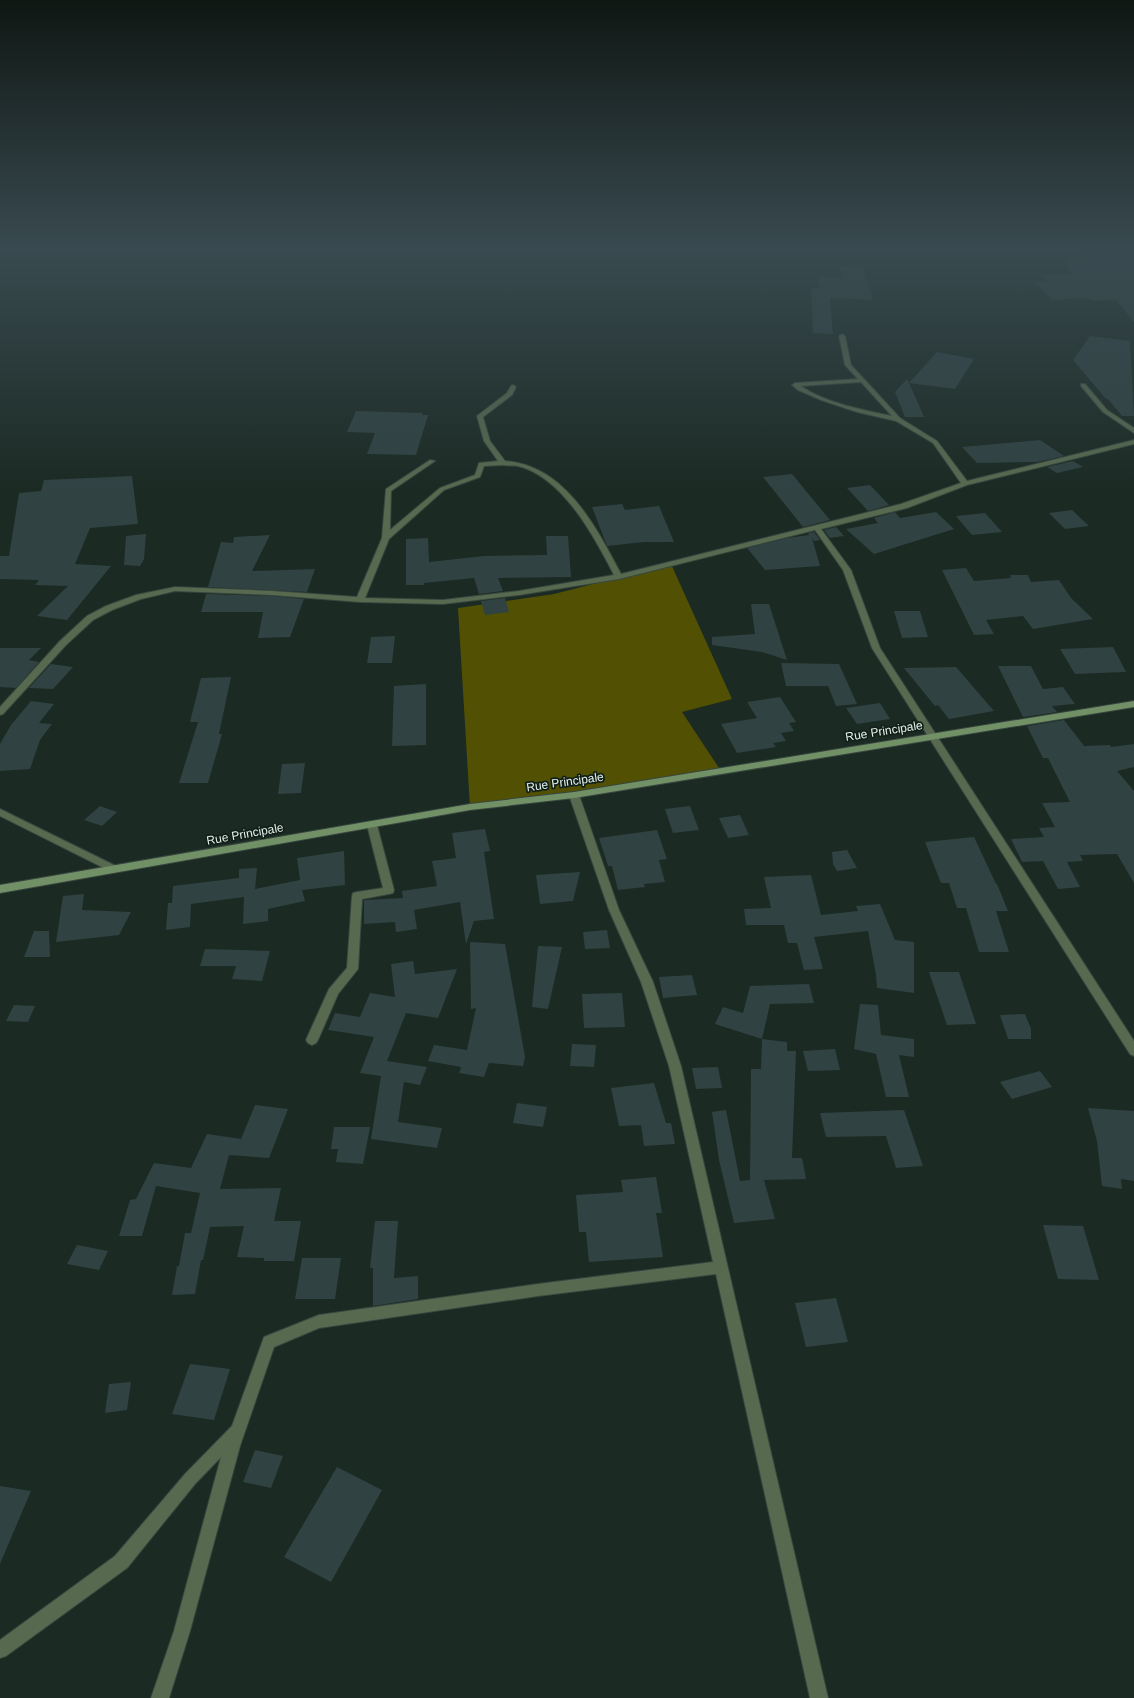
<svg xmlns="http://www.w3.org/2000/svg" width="1134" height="1698" viewBox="0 0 1134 1698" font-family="Helvetica,sans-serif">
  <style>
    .green { fill: #525103 }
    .building { fill: #304242 }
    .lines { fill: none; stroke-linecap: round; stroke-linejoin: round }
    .minor-casing { stroke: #37463f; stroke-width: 2 }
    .secondary-casing { stroke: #37463f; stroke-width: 2 }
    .minor { fill: #576a4f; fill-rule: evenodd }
    .secondary { fill: #729065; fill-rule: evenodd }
    .labels { text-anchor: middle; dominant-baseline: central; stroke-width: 3.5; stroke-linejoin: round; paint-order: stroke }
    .street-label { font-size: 12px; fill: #e6f0eb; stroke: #112019 }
  </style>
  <rect width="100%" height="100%" fill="#1b2a23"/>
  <!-- green -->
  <polygon class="green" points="671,564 732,699 682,712 721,771 470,807 458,608 554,594"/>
  <!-- building -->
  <g class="building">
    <polygon points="1084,251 1134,251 1134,322 1116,300 1093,301 1085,298 1053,300 1034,282 1046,281 1041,275 1070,274 1065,258 1080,259"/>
    <polygon points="840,266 863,267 873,300 830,298 833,334 813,333 811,288 820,288 818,277 843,278"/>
    <polygon points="1090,336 1130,341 1134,416 1122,416 1108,399 1106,399 1073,360"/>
    <polygon points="937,352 974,359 955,389 909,383"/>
    <polygon points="907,379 914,394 924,417 905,417 895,392"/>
    <polygon points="356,411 423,413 422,415 428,415 416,455 367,454 375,433 347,432"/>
    <polygon points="1040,440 1064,456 1037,462 977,463 962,447"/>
    <polygon points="1073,461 1083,467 1057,473 1047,467"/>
    <polygon points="792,474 830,520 803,527 763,477"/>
    <polygon points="132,476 138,524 90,528 75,564 111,566 67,620 37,616 68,586 35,585 39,580 0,579 0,556 9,556 19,493 41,491 44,480"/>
    <polygon points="870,485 889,505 868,511 847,488"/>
    <polygon points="622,504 625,510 659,506 674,542 644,542 607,546 592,507"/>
    <polygon points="1072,510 1089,526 1065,529 1049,513"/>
    <polygon points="895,512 900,518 936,512 954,529 874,554 846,529 878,523 874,518"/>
    <polygon points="985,513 1002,532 972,535 956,516"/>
    <polygon points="836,527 844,536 830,538 824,530"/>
    <polygon points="814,532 820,540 814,541 812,538 820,566 765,570 747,548 787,538 809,535 808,533"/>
    <polygon points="146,534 144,559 140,566 124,565 126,536"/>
    <polygon points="270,535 252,571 315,569 307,592 208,587 221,542 233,543 234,537"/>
    <polygon points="546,536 568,536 571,577 498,578 503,591 479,594 474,578 424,583 424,585 406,585 406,539 428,538 429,562 484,556 547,555"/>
    <polygon points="966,568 974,581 1011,578 1010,575 1028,575 1031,582 1059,580 1071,598 1093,619 1033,629 1023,616 986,620 994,634 974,635 942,570"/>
    <polygon points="206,594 272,596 304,599 290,637 258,638 263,612 201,612"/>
    <polygon points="505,598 509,612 485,615 481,601"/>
    <polygon points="751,604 769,604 787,660 762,652 712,645 712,637 755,634"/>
    <polygon points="894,611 920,611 928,637 902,638"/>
    <polygon points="395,636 392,663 367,663 371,637"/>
    <polygon points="1113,647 1126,672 1075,674 1060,649"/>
    <polygon points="0,648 41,648 29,660 39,662 16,688 0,687"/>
    <polygon points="781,663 839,664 857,704 836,706 828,686 786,686"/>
    <polygon points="51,664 73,667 53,689 29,688"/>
    <polygon points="998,666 1031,666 1043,689 1063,687 1075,704 1052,706 1057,712 1023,717"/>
    <polygon points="956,667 994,711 949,719 938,705 935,706 904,668"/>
    <polygon points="231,677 219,734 222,734 208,783 179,783 198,722 190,722 201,678"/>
    <polygon points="426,684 426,745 392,746 394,686"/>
    <polygon points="780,697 796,722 789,723 794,731 781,733 786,741 773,743 776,747 737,753 721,724 757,718 747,702"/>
    <polygon points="31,701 54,704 39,723 52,724 40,740 30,769 0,771 0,744 11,725"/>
    <polygon points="880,703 890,719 857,724 846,708"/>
    <polygon points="1064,720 1084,746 1110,745 1111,747 1134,744 1134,767 1117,771 1134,791 1134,883 1117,854 1080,855 1083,861 1067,862 1080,887 1058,889 1043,861 1022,862 1011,839 1044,837 1039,828 1055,827 1042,803 1070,802 1048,758 1043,758 1027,726"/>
    <polygon points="305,763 301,793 278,794 282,764"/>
    <polygon points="100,806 117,812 102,826 84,820"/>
    <polygon points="690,806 699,830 673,833 665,809"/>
    <polygon points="740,815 749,835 728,838 719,818"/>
    <polygon points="485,829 490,851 484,852 494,919 474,921 466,944 460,902 414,910 417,929 396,932 395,922 364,924 364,900 403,898 402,891 437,886 432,861 456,858 452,833"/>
    <polygon points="657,830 667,859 659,860 665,882 644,884 645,887 618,890 612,866 608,866 599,838"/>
    <polygon points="974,837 996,884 997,884 1008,911 996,911 1009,952 979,952 966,908 957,908 949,883 941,883 925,842"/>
    <polygon points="847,850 857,868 837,871 833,864 832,852"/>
    <polygon points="344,851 345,885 302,890 305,901 268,909 268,921 243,924 244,897 191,904 190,927 166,930 168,903 172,903 173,886 239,878 239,869 257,868 255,889 300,880 297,858"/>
    <polygon points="580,872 573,901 540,904 536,875"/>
    <polygon points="811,875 821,915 858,911 856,906 880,904 895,940 914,942 914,993 877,988 876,975 868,931 814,937 823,969 804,970 797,943 788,943 784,925 746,925 744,909 771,908 764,877"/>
    <polygon points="84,894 82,910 131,912 119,935 56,942 63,896"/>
    <polygon points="607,930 610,948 585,949 583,932"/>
    <polygon points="34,931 49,931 50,957 24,957"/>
    <polygon points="470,942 505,944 525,1057 523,1066 489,1063 484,1077 459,1073 461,1067 428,1061 434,1045 467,1050 476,1008 471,1009"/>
    <polygon points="538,946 562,947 548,1009 532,1007"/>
    <polygon points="205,949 241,950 270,951 262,981 232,979 236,966 200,966"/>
    <polygon points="413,961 415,974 457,969 438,1018 406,1013 387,1061 427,1067 420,1085 404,1082 398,1122 442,1128 437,1148 371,1139 381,1076 360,1073 374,1037 328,1030 335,1013 360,1017 370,993 395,997 391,964"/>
    <polygon points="929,972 959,972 976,1024 947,1025"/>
    <polygon points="692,975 697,995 663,998 659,977"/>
    <polygon points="809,984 814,1003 770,1004 762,1039 715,1024 723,1007 743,1013 750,986"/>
    <polygon points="622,993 625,1027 584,1028 582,994"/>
    <polygon points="860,1004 878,1005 881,1035 914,1039 914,1057 899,1055 909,1097 886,1097 876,1054 854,1049"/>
    <polygon points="14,1005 35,1006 28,1022 6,1021"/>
    <polygon points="1025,1014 1031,1029 1031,1039 1008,1039 1000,1015"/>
    <polygon points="762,1039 787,1042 787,1051 796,1051 792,1158 802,1158 806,1179 764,1180 775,1219 734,1223 719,1160 712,1112 726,1110 740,1181 750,1180 751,1069 761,1069"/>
    <polygon points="572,1044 596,1045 594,1067 570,1066"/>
    <polygon points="835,1049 840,1070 808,1071 803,1051"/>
    <polygon points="718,1067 722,1088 696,1089 692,1068"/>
    <polygon points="1040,1071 1052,1087 1012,1099 1000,1082"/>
    <polygon points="654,1083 666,1123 671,1123 675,1144 644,1146 641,1125 619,1126 611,1088"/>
    <polygon points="517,1103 547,1107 543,1127 513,1123"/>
    <polygon points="255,1105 288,1109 269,1158 229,1155 220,1189 281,1188 274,1221 301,1221 294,1261 264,1261 264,1258 237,1257 244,1226 210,1227 203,1260 201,1260 195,1294 172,1295 177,1266 179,1266 185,1233 191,1233 200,1193 156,1186 142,1236 119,1236 130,1200 136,1199 154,1163 191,1168 207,1134 241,1139"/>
    <polygon points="1088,1108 1134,1111 1134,1181 1121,1179 1122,1189 1102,1186 1097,1141"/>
    <polygon points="904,1110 923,1166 896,1168 886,1136 826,1137 820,1113"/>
    <polygon points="334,1127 370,1127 363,1164 336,1162 338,1149 331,1149"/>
    <polygon points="656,1177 662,1213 656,1213 663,1257 589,1262 586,1232 579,1232 576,1195 623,1192 621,1180"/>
    <polygon points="375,1221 398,1221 394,1278 418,1276 418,1299 373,1306 373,1268 370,1268"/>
    <polygon points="1043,1225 1083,1226 1099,1280 1058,1279"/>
    <polygon points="77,1245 108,1251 99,1270 67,1264"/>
    <polygon points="302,1258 341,1258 335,1299 295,1299"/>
    <polygon points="836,1298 848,1342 806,1347 795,1303"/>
    <polygon points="190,1364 230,1369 214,1420 172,1414"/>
    <polygon points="131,1382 127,1410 105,1413 109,1384"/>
    <polygon points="255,1450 283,1456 271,1488 243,1482"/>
    <polygon points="337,1467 382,1490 331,1582 284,1557"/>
    <polygon points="0,1486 31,1491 0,1564"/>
  </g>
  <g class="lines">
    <defs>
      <g id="minor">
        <path d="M842,334L845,336L851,365L900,418L937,441L967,481L1134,440V444L967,485L907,508L821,529L851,570L880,648L1134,1041V1056L1130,1054L872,648L843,570L815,530L619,579L519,595L443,604L360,602L272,595L175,591L141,599L112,610L93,620L66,645L3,714L0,715V707L60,641L87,616L106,606L136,595L175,587L272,591L357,597L382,538L386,489L430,460L435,461L391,491L390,530L440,488L475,475L479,463L498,461L484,441L477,416L507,393L511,386L513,385L516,387L512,395L483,417L490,441L505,461C565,465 596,527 621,574L901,504L961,483L933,443L896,421L857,412L821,400L798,390L792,385L795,383L858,379L845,365L839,336ZM861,382L892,416C863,410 825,403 801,386ZM503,465C508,466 514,465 518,466C563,477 595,538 614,575L519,591L443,600L365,598L389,539L444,490L480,477L484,466Z"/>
        <polygon points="1081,384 1085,384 1107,410 1134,428 1134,433 1103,412 1081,386"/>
        <polygon points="574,792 579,795 619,910 653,982 681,1066 828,1698 810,1698 716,1274 538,1296 319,1328 274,1347 240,1446 190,1631 169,1698 151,1698 174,1631 221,1457 195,1484 127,1568 6,1656 0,1658 0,1640 115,1556 185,1474 232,1426 264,1337 319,1315 538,1284 713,1262 669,1066 641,982 609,910 569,795"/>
        <polygon points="0,809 118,867 119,869 118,871 110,871 0,816"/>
        <polygon points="372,822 377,825 394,890 393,893 389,894 362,899 358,969 338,994 318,1040 316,1043 312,1045 308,1043 306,1040 329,989 347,968 352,896 353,893 357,892 383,888 367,825"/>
      </g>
      <polygon id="secondary" points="1134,701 1134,707 574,798 470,810 0,893 0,885 470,804 574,792"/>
    </defs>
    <!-- minor casing -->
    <use href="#minor" class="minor-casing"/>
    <!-- secondary casing -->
    <use href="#secondary" class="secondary-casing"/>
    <!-- minor -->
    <use href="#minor" class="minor"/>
    <!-- secondary -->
    <use href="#secondary" class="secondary"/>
  </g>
  <!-- sky -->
  <linearGradient id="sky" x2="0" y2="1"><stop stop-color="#0f1713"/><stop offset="0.51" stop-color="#394a50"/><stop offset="1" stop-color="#394a50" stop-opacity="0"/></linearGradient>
  <rect width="1134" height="489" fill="url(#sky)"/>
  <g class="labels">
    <!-- street labels -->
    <g class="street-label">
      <text transform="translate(884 731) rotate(-9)">Rue Principale</text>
      <text transform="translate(565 782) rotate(-8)">Rue Principale</text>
      <text transform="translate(245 834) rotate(-10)">Rue Principale</text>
    </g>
  </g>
</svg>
